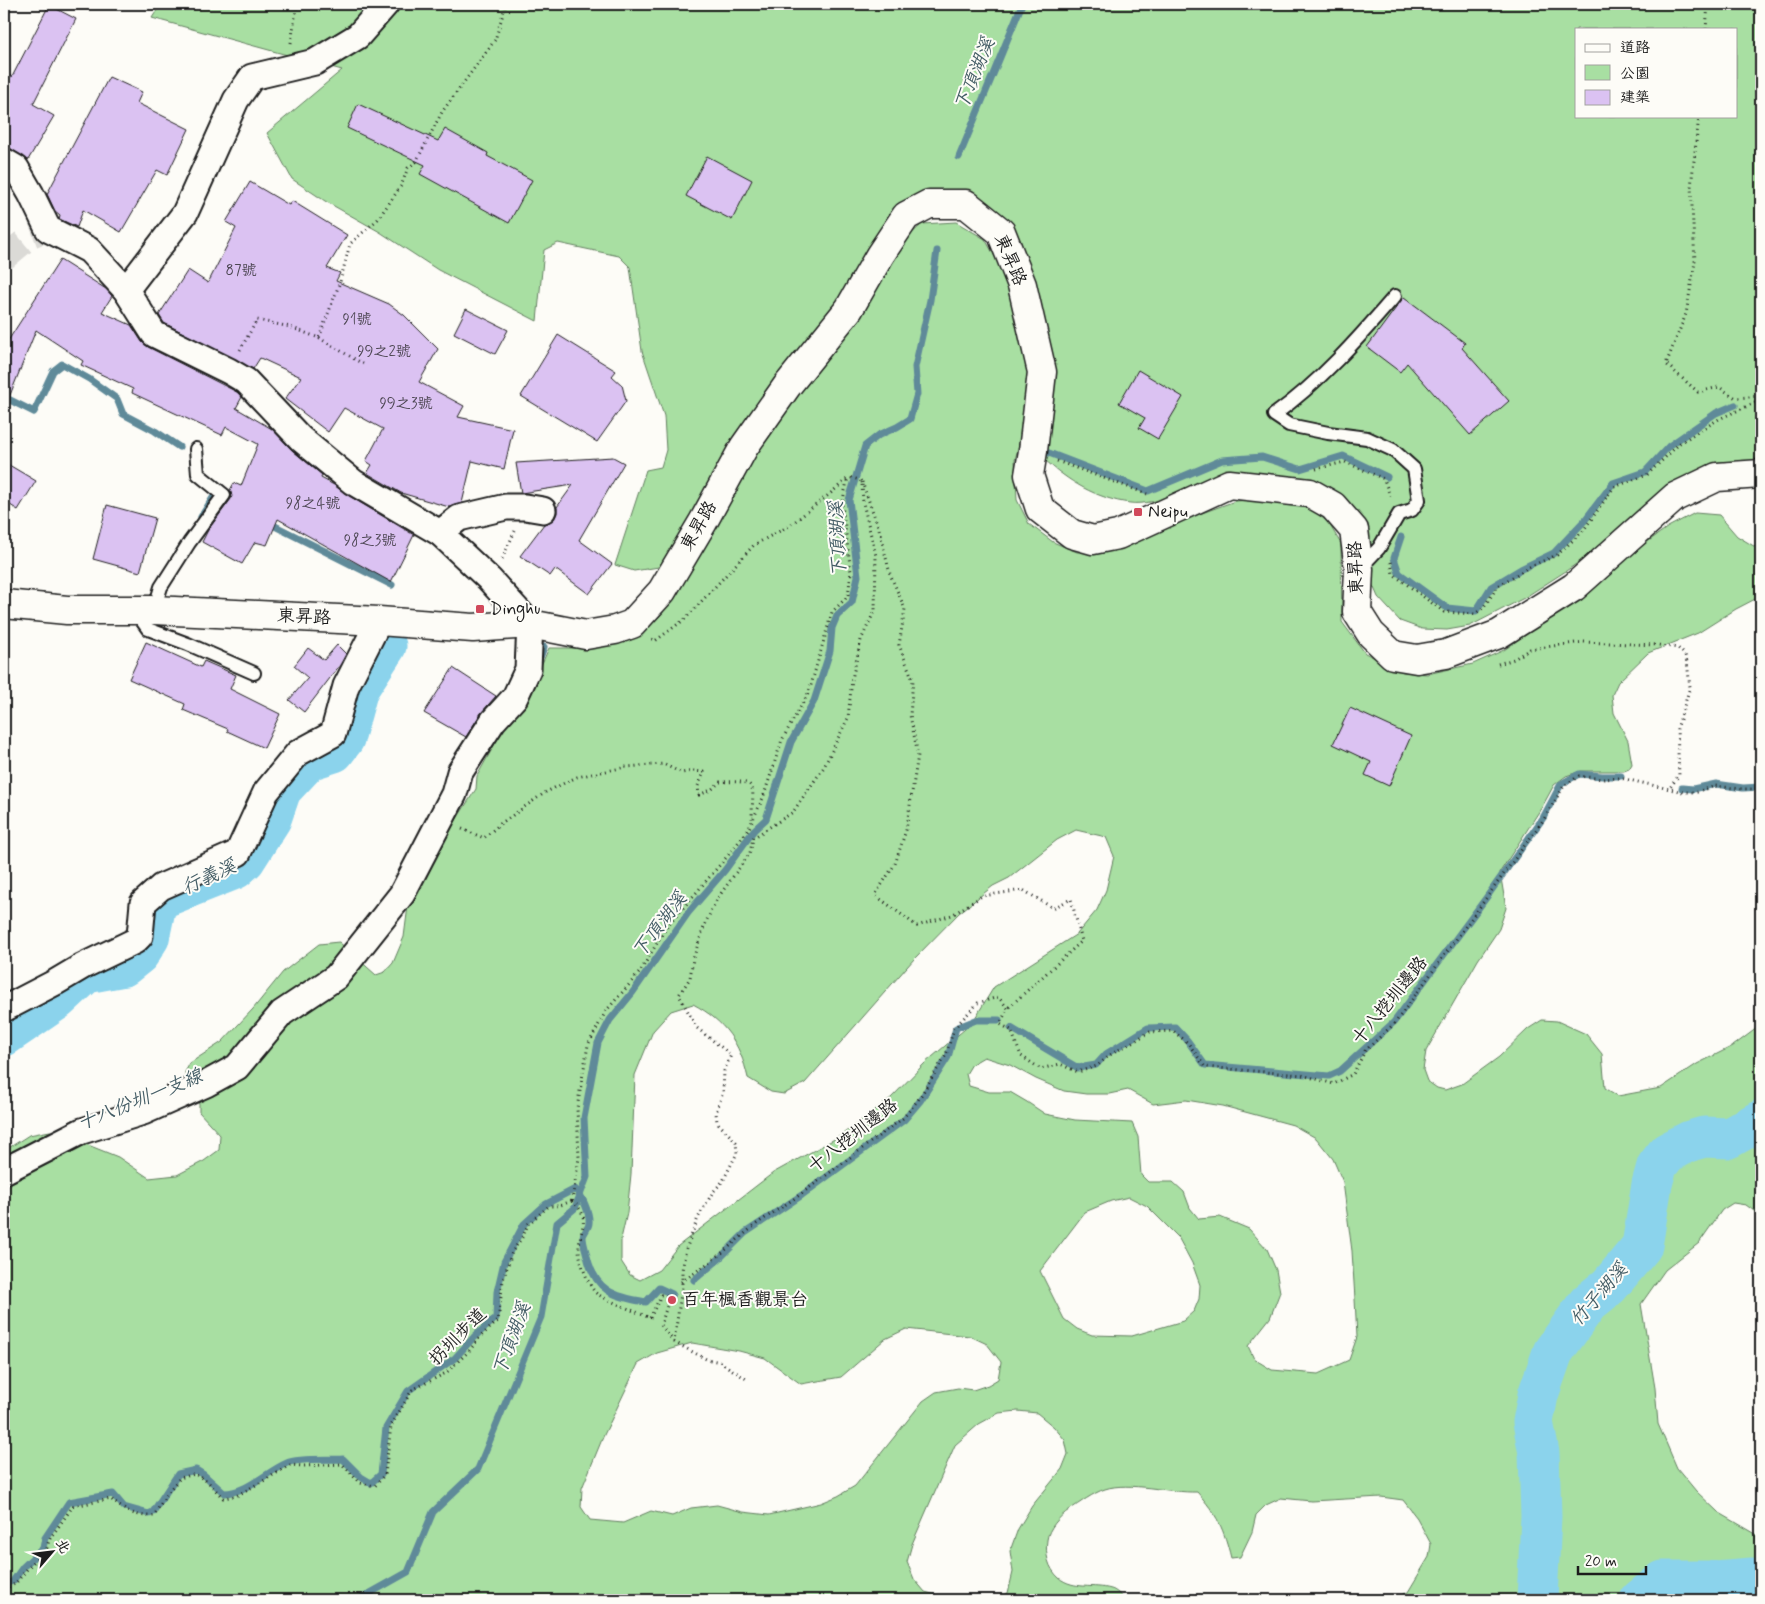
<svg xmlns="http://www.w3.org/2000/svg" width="1765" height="1604" viewBox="0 0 1765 1604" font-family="Mynerve,'LXGW WenKai TC',sans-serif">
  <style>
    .green { fill: #a8dfa2; stroke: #627e5f; fill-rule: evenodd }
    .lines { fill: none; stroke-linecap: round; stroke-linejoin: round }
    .stream { stroke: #5f8a99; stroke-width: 7 }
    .river { stroke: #8bd3ec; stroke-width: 41 }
    .building { fill: #dbc2f2; stroke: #1c1c1c }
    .street-tunnel { stroke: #dbdad6; stroke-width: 25; stroke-dasharray: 25 12; stroke-linecap: butt }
    .lane-casing { stroke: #1c1c1c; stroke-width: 16 }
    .street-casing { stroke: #1c1c1c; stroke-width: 29 }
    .secondary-casing { stroke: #1c1c1c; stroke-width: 31 }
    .path { stroke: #1c1c1c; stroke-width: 3; stroke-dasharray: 1 4; stroke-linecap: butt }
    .lane { stroke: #fdfcf7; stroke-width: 12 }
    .street { stroke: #fdfcf7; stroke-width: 25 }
    .secondary { stroke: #fdfcf7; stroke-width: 28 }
    .poi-dot { fill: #d1495b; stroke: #fdfcf7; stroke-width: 2 }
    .labels { text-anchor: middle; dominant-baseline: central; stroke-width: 4; stroke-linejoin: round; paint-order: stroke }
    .number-label { font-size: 15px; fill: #4c4652 }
    .street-label { font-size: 18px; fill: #1c1c1c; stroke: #fdfcf7 }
    .poi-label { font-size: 18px; fill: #1c1c1c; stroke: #fdfcf7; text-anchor: start }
    .water-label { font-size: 19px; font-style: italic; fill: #435c65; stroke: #fdfcf7 }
  </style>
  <rect width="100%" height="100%" fill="#fdfcf7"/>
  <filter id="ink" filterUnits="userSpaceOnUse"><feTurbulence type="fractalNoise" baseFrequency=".02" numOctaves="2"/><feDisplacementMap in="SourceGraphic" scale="10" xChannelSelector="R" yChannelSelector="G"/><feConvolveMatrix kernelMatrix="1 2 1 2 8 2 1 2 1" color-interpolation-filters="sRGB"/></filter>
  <g filter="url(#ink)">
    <!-- green -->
    <g class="green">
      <path d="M161,4H1761V459L1717,466L1566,571L1524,598L1470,626L1447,630L1422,629L1400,621L1378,597L1368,574L1363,525L1357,512L1348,501L1332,491C1280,494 1228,496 1175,498C1161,499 1144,505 1130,503C1097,499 1067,481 1043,458L1017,250L938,194L665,566L634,571L615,565L646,470L661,467L666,450L664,416L642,351L630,267L619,256L558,243L544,250L537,321L438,270L380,232L325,201L292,179L267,133L342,70L152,18ZM1576,29H1736V116H1576Z"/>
      <path d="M956,222L985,239L1020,301L1032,392L1015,460L1017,500L1029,524L1053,542L1077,552L1098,553L1128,545L1183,520L1235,501L1282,498L1305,505L1328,522L1341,544L1342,622L1365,653L1403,672L1427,674L1473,664L1504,650L1583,594L1613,567L1668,527L1695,513L1719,515L1737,536L1757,548L1761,553V596L1736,609L1698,633L1648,653L1618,682L1612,695L1614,713L1628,741L1632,764L1629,769L1624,771H1581L1566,776L1554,785L1542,807L1500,872L1506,908L1499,929L1478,960L1426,1051L1423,1070L1427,1081L1437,1088L1445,1090L1462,1084L1499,1057L1528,1029L1542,1020L1557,1021L1586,1034L1602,1054L1605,1088L1618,1096L1661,1088L1697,1064L1733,1046L1761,1025V1216L1746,1205L1733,1203L1722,1210L1699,1243L1665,1270L1641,1304L1655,1388L1658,1424L1677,1468L1696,1491L1718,1512L1761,1537V1600H1393L1408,1592L1429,1557L1431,1544L1417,1518L1403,1500L1381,1497L1311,1501L1281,1498L1266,1505L1256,1515L1252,1532L1240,1557L1231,1558C1224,1529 1217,1514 1197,1492C1170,1493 1129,1481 1105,1489C1093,1493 1080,1503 1069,1510C1060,1516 1048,1529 1047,1540C1045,1554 1048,1568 1059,1578C1074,1590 1094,1584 1111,1589C1116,1590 1122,1597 1126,1600H988L1000,1598L1008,1593L1013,1572L1010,1551L1018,1529L1032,1506L1062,1469L1068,1454L1065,1440L1054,1427L1037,1413L1018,1411L999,1413L979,1424L955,1445L912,1544L907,1562L914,1579L925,1592L954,1600H4V1151L29,1135L50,1131L63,1135L118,1157L149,1178L177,1175L204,1161L219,1150L220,1135L199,1112V1104L186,1081L185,1072L190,1063L222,1042L253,1009L283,972L319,944L339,942L376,975L385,972L393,963L404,937L408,906L449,831L476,789L477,776L516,706L530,690L549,648H595L629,636L650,626L662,614L770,428L909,236L922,224ZM1076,830L1106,837L1114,856L1106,890L1097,910L1077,934L994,987L972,1023L925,1063L891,1098L840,1136L773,1173L678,1246L659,1270L640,1280L630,1275L621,1261V1239L627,1213L631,1174L635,1075L653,1031L671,1011L693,1004C725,1021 740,1043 748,1078L771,1092L784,1094L805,1083L914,959L959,913L993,886L1009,878L1057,840ZM984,1057L1010,1065L1036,1079L1064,1091L1086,1094H1109L1128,1090L1153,1104L1186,1100L1223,1106L1293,1125L1316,1138L1333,1159L1343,1182L1352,1251L1355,1299L1357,1337L1349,1360L1318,1374L1272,1370L1254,1359L1248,1346L1270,1318L1280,1292L1276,1270L1267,1249L1249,1229L1220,1217L1199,1219L1190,1208L1184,1192L1173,1182H1148L1141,1175L1138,1137L1132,1123L1075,1120L1045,1114L1027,1102L1010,1092H989L969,1086L966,1074L972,1064ZM1129,1197L1147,1206L1178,1237L1192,1263L1200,1285L1199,1299L1194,1311L1183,1321L1132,1336L1092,1335L1077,1329L1064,1319L1040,1271L1085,1212L1111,1201ZM906,1329L970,1336L987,1344L1001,1362L998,1379L988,1385L973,1390L958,1388L936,1392L923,1401L855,1486L838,1496L821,1503L769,1515L743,1512L717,1505L691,1508L672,1516L651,1511L623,1523L590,1520L581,1507L582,1488L603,1437L638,1364L657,1353L692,1343L739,1351L765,1358L801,1384L841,1377L885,1339Z"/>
    </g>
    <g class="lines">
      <!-- stream -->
      <g class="stream">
        <polyline points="959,157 1022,4"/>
        <polyline points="4,397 34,412 53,371 62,364 89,379 117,399 123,414 155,431 179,447"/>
        <polyline points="1049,453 1148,491 1222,460 1262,457 1300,469 1343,456 1387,477"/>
        <polyline points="201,517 214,496"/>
        <polyline points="269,523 392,585"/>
        <polyline points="1401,537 1394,558 1399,573 1447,608 1476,611 1491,587 1521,569 1554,553 1585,520 1613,483 1645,472 1669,446 1716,413 1735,405"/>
        <polyline points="538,663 544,647"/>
        <polyline points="1682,788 1693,789 1716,784 1743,788 1761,787"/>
        <polyline points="1011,1028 1078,1068 1096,1065 1106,1054 1148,1028 1175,1027 1187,1040 1205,1065 1329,1076 1340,1071 1394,1022 1486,898 1543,818 1561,784 1579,774 1602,776 1621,776"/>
        <polyline points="694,1280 719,1259 745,1233 802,1195 904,1120 920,1101 948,1057 956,1028 976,1020 999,1020"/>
        <path d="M4,1584L13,1581L23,1567L43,1548L45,1538L69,1502L113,1494L124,1507L149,1514L153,1512L178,1474L196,1470L204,1475L224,1493C247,1493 266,1472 287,1463C298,1458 329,1460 343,1459L361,1477L371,1483L381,1474L386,1428L408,1391L455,1358L474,1337L496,1318L497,1292L504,1262L524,1224L546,1204L575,1189C582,1195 590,1213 589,1223C589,1228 583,1233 583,1237C583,1243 586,1251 587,1256C595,1291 614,1297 646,1302L659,1288L672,1294"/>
        <polyline points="358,1600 408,1572 433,1512 478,1469 541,1317 557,1223 575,1208 587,1177 584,1118 598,1043 610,1020 633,992 688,913 725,870 754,830 766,819 791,742 814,701 830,651 832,628 837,616 852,602 858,576 849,500 865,446 879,435 897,427 910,419 917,394 915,367 930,300 937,251"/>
      </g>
      <!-- river -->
      <g class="river">
        <polyline points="4,1036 58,999 86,973 124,966 139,954 149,938 157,900 235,869 245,860 271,819 281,790 309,760 334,752 344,739 358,689 386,646"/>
        <polyline points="1537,1600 1541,1516 1539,1453 1533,1422 1538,1395 1553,1352 1588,1303 1609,1286 1642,1246 1652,1184 1657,1166 1667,1153 1690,1141 1704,1137 1729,1138 1761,1120"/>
        <polyline points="1640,1600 1663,1581 1715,1581 1752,1578 1761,1582"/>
      </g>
    </g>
    <!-- building -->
    <g class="building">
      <polygon points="49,5 76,19 33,104 54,116 28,160 11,149 4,147 4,72 12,77"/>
      <polygon points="109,77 142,92 137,103 189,129 167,175 157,170 121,232 83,210 77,227 59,219 60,215 55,211 47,194"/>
      <polygon points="358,104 438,141 445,129 488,153 487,156 532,180 509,223 420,174 425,165 347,128"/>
      <polygon points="707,156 752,180 732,220 686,196"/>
      <polygon points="4,178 10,186 4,196"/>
      <polygon points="250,182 289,205 292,201 347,235 327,268 340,273 336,281 389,304 404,315 438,349 419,382 464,406 458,417 513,429 504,469 472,461 462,503 449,507 401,493 367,473 372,465 366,461 383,429 344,408 328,432 285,399 301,377 260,358 253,369 164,323 159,315 188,270 208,283 236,228 226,222"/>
      <polygon points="60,260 106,289 112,296 102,312 131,325 142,342 148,347 237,392 242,397 236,408 272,429 292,450 322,475 321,478 334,485 346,494 414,535 391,582 278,519 267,545 255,542 242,564 202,542 208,530 231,499 232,496 230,490 234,483 241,486 258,444 226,427 222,435 132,393 133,389 81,365 83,361 36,330 4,410 4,347"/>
      <polygon points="1404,297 1465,343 1462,348 1509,401 1470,435 1407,363 1400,372 1367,347"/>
      <polygon points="466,309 508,330 495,354 454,333"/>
      <polygon points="558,335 616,371 612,376 622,385 626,401 597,442 521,396"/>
      <polygon points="1138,370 1183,397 1158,439 1139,428 1145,418 1119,403"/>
      <polygon points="613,457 624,463 579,540 612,564 589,594 555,569 550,576 520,556 544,524 548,523 554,519 557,513 557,507 573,485 521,493 516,463"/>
      <polygon points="4,462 36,481 18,510 4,501"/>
      <polygon points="107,505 155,518 140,572 93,559"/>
      <polygon points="146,642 201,667 204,661 236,675 230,689 280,714 264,748 227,731 228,729 183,710 185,704 129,679"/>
      <polygon points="337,645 346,654 340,665 304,712 289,700 308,678 294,666 308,648 324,660"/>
      <polygon points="453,668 496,696 481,713 466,737 424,713"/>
      <polygon points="1350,708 1411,736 1389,786 1365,775 1371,762 1333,744"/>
    </g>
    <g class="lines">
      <!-- street-tunnel -->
      <polyline class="street-tunnel" points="4,258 32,235 48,229"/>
      <defs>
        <g id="lane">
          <path d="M1361,567L1379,548L1399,514L1412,510L1419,500L1414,469L1393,450L1367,438L1328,433L1289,425L1274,415C1320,382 1358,339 1395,296"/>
          <polyline points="154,610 161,587 189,543 224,495 198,474 196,449"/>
          <polyline points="135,611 148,629 188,644 254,673"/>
        </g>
        <g id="street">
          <polyline points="4,161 16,168 31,194 48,229 89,250 126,290 154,334 229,371 246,381 301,439 353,482 440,533 489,579 530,624 528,669 515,697 493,721 460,772 454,794 402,894 336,977 282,1013 237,1067 206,1084 143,1112 82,1131 4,1171"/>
          <polyline points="126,290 185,213 236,100 252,77 315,62 358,36 386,4"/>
          <polyline points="440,533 459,518 506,507 525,507 543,510"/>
          <polyline points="4,1009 56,982 83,966 135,941 140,936 143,903 161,887 238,853 266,792 298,753 333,734 346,686 379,621"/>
        </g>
        <polyline id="secondary" points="4,604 67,610 154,610 379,621 473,628 530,624 586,635 615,630 632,624 662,591 703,522 744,447 787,386 849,309 880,255 906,216 929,204 966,204 1001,232 1022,285 1042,372 1033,451 1029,475 1040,509 1072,534 1093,540 1118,535 1229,484 1310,493 1333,506 1354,530 1359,569 1357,612 1371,634 1393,655 1417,659 1446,654 1499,634 1574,587 1675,497 1717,477 1761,474"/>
      </defs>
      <!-- lane casing -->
      <use href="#lane" class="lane-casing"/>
      <!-- street casing -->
      <use href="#street" class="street-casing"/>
      <!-- secondary casing -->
      <use href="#secondary" class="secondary-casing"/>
      <!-- path -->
      <g class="path">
        <polyline points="1706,29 1708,4"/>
        <polyline points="291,43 297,4"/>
        <polyline points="1699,116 1691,187 1695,262 1686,314 1666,364 1698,392 1719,387 1736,398 1761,396"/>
        <polyline points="319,338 363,364"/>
        <polyline points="240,350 257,320 290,327 319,338 340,282 350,244 378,219 401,186 408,168 416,162 442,112 495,40 506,4"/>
        <polyline points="1057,461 1147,494"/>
        <polyline points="1316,469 1345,462 1384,479 1391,499"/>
        <polyline points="862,482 879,529 890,574 905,609 899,645 913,680 910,715 918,755 906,830 895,864 875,895 917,926 952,915 982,896 1023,890 1053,908 1071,899 1082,941 1008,1008"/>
        <polyline points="502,559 515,531"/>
        <polyline points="1391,562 1393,574 1444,612 1475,614 1483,608 1498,586 1529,567 1557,555 1583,531 1614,487 1647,475 1680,443 1719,419 1761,400"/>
        <polyline points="652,639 655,641 685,619 754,545 789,526 831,493 848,478"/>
        <polyline points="1498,664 1514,659 1530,649 1583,642 1658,645 1678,648 1685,655 1687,662 1690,687 1677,729 1679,775 1669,789"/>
        <path d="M462,829L484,838L500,824L546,792L577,777L626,767L663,764L682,773L693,771L704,772L698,786L699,795L711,790L720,782C761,780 752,785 752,819"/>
        <polyline points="753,838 793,812 824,767 848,718 852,679 861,640 875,610 876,556 863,503 862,483 860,480 848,477"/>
        <path d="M572,1201C591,1216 581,1226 579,1246C578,1257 587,1283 595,1292C600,1298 640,1313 650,1318L661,1295L670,1296L661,1325L674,1342L682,1287V1270L686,1249L698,1218L713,1192L723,1181L737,1153L736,1142L717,1122L716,1113L723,1092L724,1071L731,1055L697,1028L679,995L690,978L693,959L705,924L717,899L750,853L753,838"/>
        <polyline points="572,1201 579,1158 577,1108 588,1045 606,1011 640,972 666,928 730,853 748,830 763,798 782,740 809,692 832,612 848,596 851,572 842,504 848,477"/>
        <polyline points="681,1282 717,1257 755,1225 801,1194 903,1118 918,1100 946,1055 954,1028 978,1003 998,997 1008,1008 1000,1024 1011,1030 1021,1056 1041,1069 1060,1064 1078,1072 1097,1066 1110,1055 1150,1032 1173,1031 1188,1043 1205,1067 1302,1075 1334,1084 1353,1074 1365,1051 1395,1023 1544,819 1564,786 1579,776 1602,779 1620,778 1683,792 1697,792 1715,786 1742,789 1761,789"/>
        <polyline points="674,1342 706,1359 720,1362 748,1380"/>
        <path d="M4,1589L15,1584L28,1568L47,1548L49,1540L73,1506L111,1499C124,1511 136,1517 154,1516L167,1493L180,1478L195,1474L208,1482L223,1498L236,1496L265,1480L290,1465L303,1466L342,1464L360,1483L375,1486L385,1474L391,1426L412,1390L446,1373L469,1351L480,1337L498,1321L503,1280L512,1252L523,1236L528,1224L549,1206H558L572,1201"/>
      </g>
      <!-- lane -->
      <use href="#lane" class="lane"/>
      <!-- street -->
      <use href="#street" class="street"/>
      <!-- secondary -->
      <use href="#secondary" class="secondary"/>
    </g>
  </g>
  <!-- markers -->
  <g class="poi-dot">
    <rect x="1133" y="507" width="10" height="10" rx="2.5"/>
    <rect x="475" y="604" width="10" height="10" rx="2.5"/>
    <circle cx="672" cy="1300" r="5"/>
  </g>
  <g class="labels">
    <!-- number labels -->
    <g class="number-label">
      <text x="241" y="271">87號</text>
      <text x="357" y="320">91號</text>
      <text x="384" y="352">99之2號</text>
      <text x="406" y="404">99之3號</text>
      <text x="313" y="504">98之4號</text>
      <text x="370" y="541">98之3號</text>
    </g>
    <!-- street labels -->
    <g class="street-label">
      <text transform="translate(1010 260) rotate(67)">東昇路</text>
      <text transform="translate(699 526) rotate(-60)">東昇路</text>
      <text transform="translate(1356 568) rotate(-92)">東昇路</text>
      <text transform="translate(304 617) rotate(3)">東昇路</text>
      <text transform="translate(1390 1001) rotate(-51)">十八挖圳邊路</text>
      <text transform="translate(853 1136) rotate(-38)">十八挖圳邊路</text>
      <text transform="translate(458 1337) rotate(-45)">拐圳步道</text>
    </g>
    <!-- poi labels -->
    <g class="poi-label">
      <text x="1148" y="512">Neipu</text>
      <text x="490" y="609">Dinghu</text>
      <text x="682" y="1300">百年楓香觀景台</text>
    </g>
    <!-- water labels -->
    <g class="water-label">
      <text transform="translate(975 74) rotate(-68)">下頂湖溪</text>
      <text transform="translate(838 539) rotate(-93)">下頂湖溪</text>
      <text transform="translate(209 877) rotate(-25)">行義溪</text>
      <text transform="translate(660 925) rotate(-53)">下頂湖溪</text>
      <text transform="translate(140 1100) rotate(-22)">十八份圳一支線</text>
      <text transform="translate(1599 1295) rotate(-49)">竹子湖溪</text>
      <text transform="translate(512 1339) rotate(-70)">下頂湖溪</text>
    </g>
  </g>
  <!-- margin -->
  <rect width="1765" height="1604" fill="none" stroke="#fdfcf7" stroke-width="20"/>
  <rect x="10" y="10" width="1745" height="1584" fill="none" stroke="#1c1c1c" stroke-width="2" filter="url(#ink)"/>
  <!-- legend -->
  <rect x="1575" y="28" width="162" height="90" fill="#fdfcf7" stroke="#a3a29f"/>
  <rect x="1585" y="44" width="25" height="8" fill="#fdfcf7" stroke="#a3a29f"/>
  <text x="1620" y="52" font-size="15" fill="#1c1c1c">道路</text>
  <rect x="1585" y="65" width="25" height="15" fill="#a8dfa2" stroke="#a3a29f"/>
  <text x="1620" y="78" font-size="15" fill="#1c1c1c">公園</text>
  <rect x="1585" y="90" width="25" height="15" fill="#dbc2f2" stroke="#a3a29f"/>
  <text x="1620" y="102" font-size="15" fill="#1c1c1c">建築</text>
  <!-- north arrow -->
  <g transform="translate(52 1552) rotate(62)" stroke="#fdfcf7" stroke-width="4" paint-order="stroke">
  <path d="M0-4L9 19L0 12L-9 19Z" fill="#1c1c1c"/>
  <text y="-8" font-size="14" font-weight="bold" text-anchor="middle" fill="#1c1c1c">北</text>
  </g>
  <!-- scale -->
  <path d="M1578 1566v8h68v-8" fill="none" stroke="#1c1c1c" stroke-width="2.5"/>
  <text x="1585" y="1566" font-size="15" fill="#1c1c1c" stroke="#fdfcf7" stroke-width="4" paint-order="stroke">20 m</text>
</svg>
